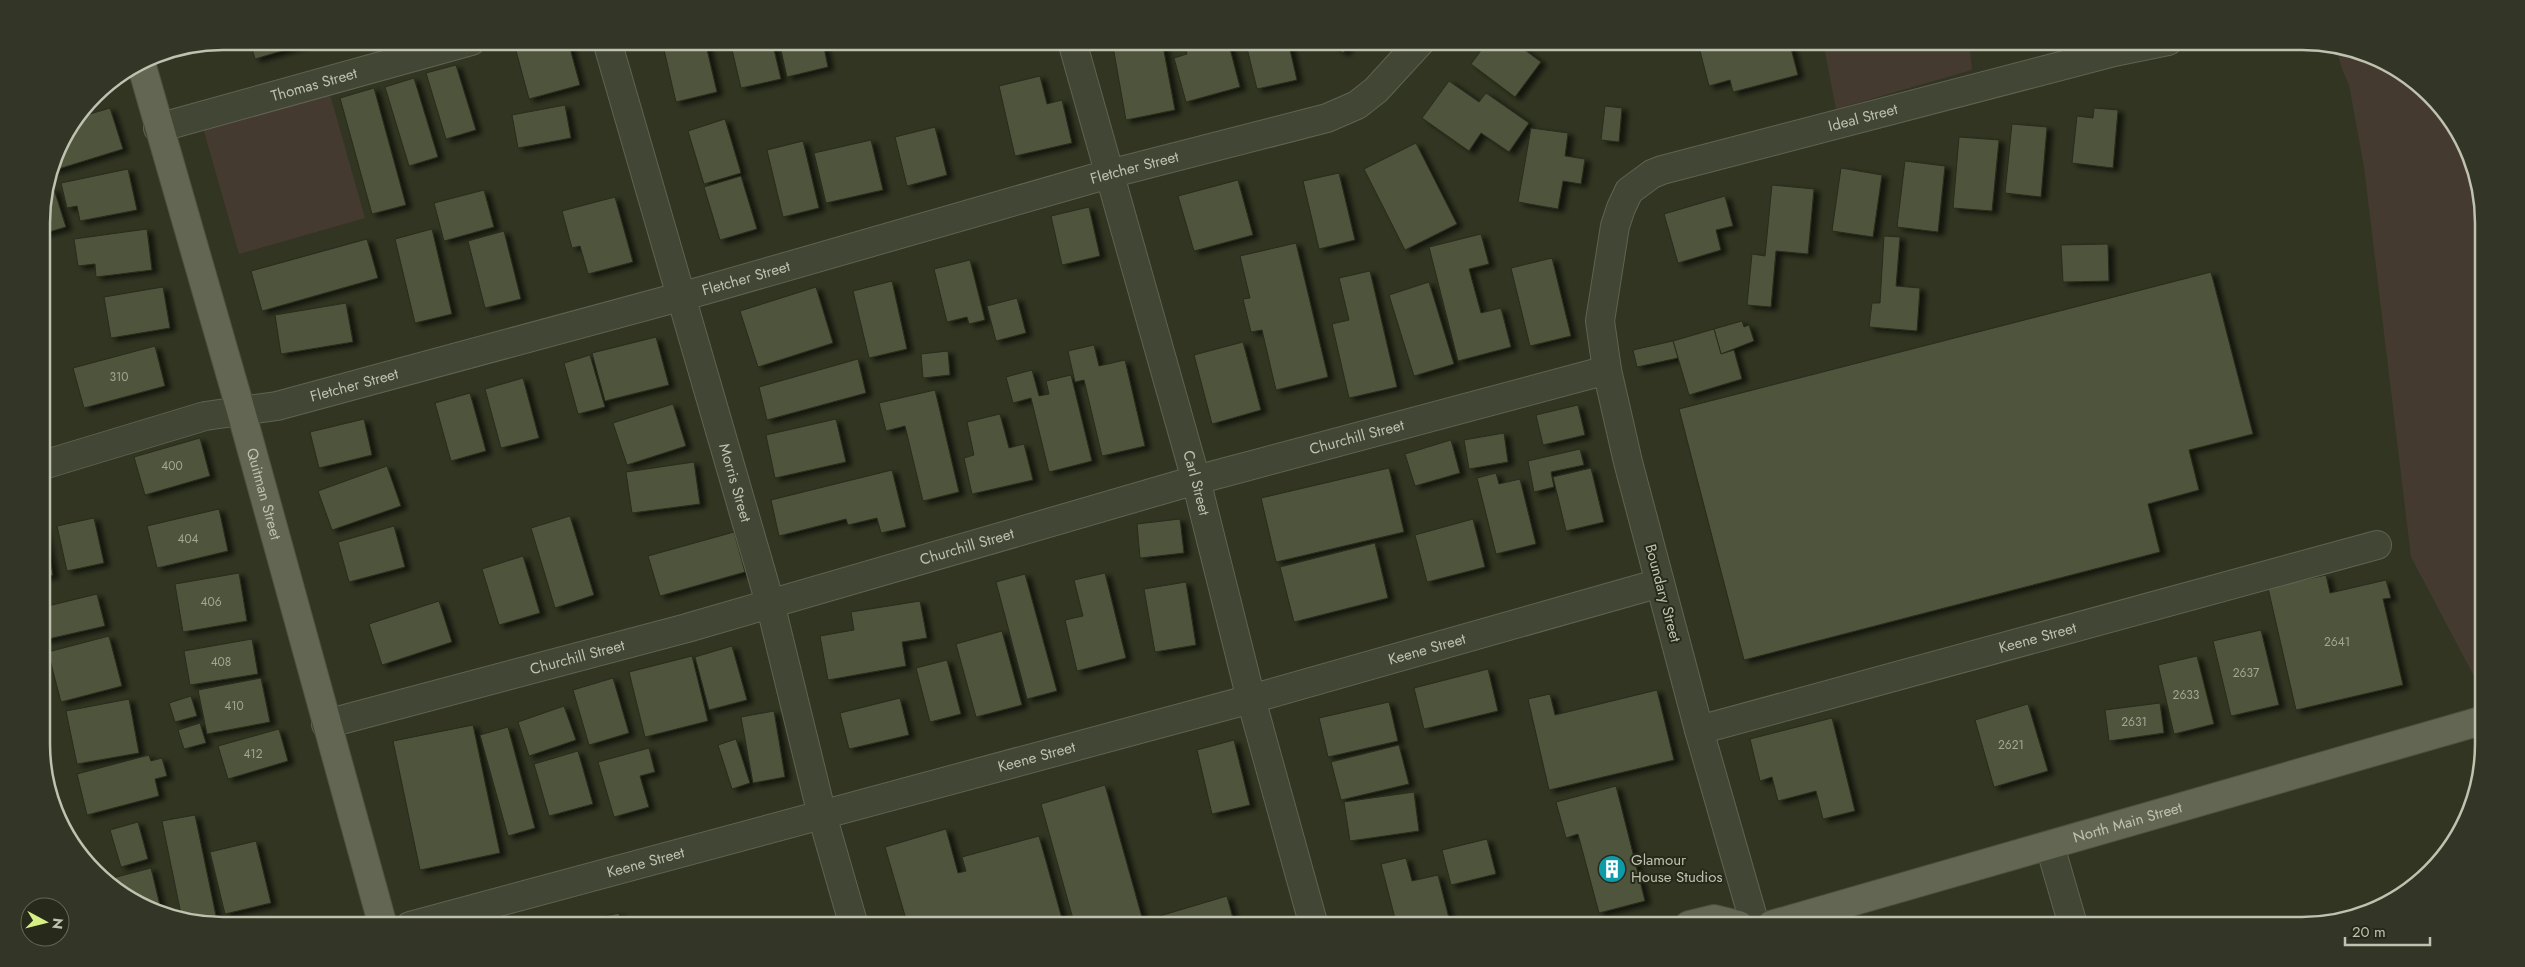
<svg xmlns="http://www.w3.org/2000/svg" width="2525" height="967" viewBox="0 0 2525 967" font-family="Jost,sans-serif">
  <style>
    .green { fill: #453a2f }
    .building { fill: #50553d; stroke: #292c1c; filter: url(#shadow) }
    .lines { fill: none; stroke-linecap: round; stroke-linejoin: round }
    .minor-casing { stroke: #606352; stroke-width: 30 }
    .major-casing { stroke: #4e5241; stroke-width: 30 }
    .minor { stroke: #424634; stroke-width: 28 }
    .major { stroke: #626652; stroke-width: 28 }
    .labels { text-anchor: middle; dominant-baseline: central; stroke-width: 4; stroke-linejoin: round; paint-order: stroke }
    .number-label { font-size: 12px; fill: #a2a792 }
    .street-label { font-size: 15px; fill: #bec2ae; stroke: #272a1a }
    .poi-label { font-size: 15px; fill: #bec2ae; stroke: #272a1a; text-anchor: start }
    .rim { fill: none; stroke: #bec2ae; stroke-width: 2.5 }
  </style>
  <defs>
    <filter id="shadow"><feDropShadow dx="5.5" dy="3" stdDeviation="2.5" flood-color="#0009"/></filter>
  </defs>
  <rect width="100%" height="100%" fill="#313521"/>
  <!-- green -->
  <g class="green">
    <polygon points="1823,41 1969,41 1972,70 1836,109"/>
    <polygon points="2336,47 2360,51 2403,72 2439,104 2465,143 2482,199 2484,676 2475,678 2411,557 2364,167 2349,85 2342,69"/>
    <polygon points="329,91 365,218 239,254 203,128"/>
  </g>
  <!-- building -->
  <g class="building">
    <polygon points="250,41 312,41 312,42 255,59"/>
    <polygon points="535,41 568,41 580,85 529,99 515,47"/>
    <polygon points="662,41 705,41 717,92 676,102"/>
    <polygon points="730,41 772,41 781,79 741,88"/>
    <polygon points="779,41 829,41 823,43 828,67 787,77"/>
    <polygon points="1112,41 1162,41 1175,110 1126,120"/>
    <polygon points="1183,41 1228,41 1240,87 1186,102 1174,58 1187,54"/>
    <polygon points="1258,41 1288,41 1297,80 1257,89 1246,44"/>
    <polygon points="1328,41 1352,41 1343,53"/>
    <polygon points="1488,41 1513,41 1541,62 1515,97 1471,64"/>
    <polygon points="1704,41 1789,41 1798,75 1733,92 1730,80 1709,86 1698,43"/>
    <polygon points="456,65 476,130 446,139 426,73"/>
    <polygon points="1040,76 1047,104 1062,100 1072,143 1015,156 999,86"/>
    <polygon points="414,78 438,157 409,166 385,87"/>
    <polygon points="1449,81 1479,102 1486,93 1529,123 1509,152 1481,133 1469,151 1422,118"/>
    <polygon points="374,88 406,205 372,214 340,98"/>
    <polygon points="565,105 571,138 518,148 512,115"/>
    <polygon points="1605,106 1622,108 1619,142 1601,140"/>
    <polygon points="110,108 123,149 52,171 60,143 80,117"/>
    <polygon points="2094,108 2118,110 2113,168 2072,163 2077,116 2093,118"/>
    <polygon points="725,119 741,173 704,184 688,131"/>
    <polygon points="2012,124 2047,127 2041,197 2005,193"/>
    <polygon points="935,127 947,175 907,186 895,137"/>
    <polygon points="1531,128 1568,133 1565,156 1585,159 1581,184 1563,181 1558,209 1518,202"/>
    <polygon points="1959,137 1999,140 1992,211 1953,208"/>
    <polygon points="871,140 883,190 826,203 814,153"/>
    <polygon points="803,141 819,208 783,217 767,150"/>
    <polygon points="1416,143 1457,224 1405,250 1364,169"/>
    <polygon points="1905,161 1945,166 1938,232 1897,227"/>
    <polygon points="1841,168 1882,175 1873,237 1832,231"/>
    <polygon points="128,169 137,210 80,221 77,206 67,208 61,183"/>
    <polygon points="1339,173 1355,240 1319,249 1303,181"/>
    <polygon points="741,176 757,229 720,240 704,187"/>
    <polygon points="1238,180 1253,235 1194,251 1178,196"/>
    <polygon points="1772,185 1814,189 1808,254 1776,251 1771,307 1747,305 1752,254 1765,256"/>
    <polygon points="54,189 66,227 42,234 42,211 47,191"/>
    <polygon points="484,190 494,227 444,241 434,203"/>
    <polygon points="1725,196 1733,226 1716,230 1721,250 1678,263 1664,214"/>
    <polygon points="615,197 633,262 588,274 580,246 572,248 562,211"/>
    <polygon points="1089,207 1100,256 1062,265 1051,216"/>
    <polygon points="147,229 152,270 96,277 95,264 78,266 74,239"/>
    <polygon points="432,229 452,314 415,323 395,239"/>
    <polygon points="504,231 521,299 485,308 468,241"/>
    <polygon points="1481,234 1489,264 1469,269 1481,313 1501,308 1511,347 1458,361 1429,247"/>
    <polygon points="1884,236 1900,237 1896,286 1920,288 1917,331 1869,327 1872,303 1880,303"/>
    <polygon points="367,239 378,278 262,311 251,271"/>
    <polygon points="1296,243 1328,377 1276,390 1262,330 1251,332 1243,299 1250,298 1240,256"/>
    <polygon points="2108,244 2109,281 2063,282 2061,245"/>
    <polygon points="1552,258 1571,336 1530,346 1511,268"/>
    <polygon points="970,260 985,320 969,324 967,317 947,322 934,269"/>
    <polygon points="1370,271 1397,387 1349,398 1332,324 1349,320 1339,278"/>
    <polygon points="2211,272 2253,434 2189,450 2199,490 2148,504 2160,552 1744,660 1679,409"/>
    <polygon points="892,281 907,349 869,358 853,291"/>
    <polygon points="1429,282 1454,364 1414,376 1389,295"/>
    <polygon points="163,287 170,328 111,338 104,297"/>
    <polygon points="816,287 833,343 758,367 740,311"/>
    <polygon points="1017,298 1026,333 996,341 987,306"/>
    <polygon points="346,303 353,342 281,354 275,315"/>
    <polygon points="1742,321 1744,327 1749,325 1754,341 1721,354 1714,329"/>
    <polygon points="1714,329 1721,354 1734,350 1742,379 1689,395 1673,341"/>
    <polygon points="656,337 669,385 605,401 592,353"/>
    <polygon points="1673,341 1678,358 1637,367 1633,350"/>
    <polygon points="1243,342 1261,410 1212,424 1194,355"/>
    <polygon points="1094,345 1099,366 1125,360 1145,446 1102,456 1084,380 1075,382 1068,351"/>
    <polygon points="155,346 165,386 84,408 73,368"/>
    <polygon points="948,351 950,375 923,378 921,354"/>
    <polygon points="590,355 605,407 578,414 564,363"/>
    <polygon points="858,359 866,393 767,420 759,387"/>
    <polygon points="1032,370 1039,396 1049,394 1046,381 1071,375 1092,461 1049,472 1031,398 1013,403 1006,377"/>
    <polygon points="523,378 539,438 501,448 485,389"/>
    <polygon points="935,390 959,492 923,501 905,426 886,431 879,403"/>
    <polygon points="470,393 486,451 451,461 435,403"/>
    <polygon points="673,404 686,446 627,465 613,423"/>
    <polygon points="1578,405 1585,435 1543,445 1536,415"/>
    <polygon points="1000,414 1009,448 1024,444 1033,480 972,494 964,458 974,455 967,422"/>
    <polygon points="364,419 372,455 319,468 310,432"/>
    <polygon points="836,419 846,462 775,478 766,435"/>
    <polygon points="1504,433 1508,462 1469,469 1464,440"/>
    <polygon points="200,438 210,476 145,495 134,457"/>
    <polygon points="1451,440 1460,473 1415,486 1405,454"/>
    <polygon points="1580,449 1584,465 1551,472 1554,487 1534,492 1528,461"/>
    <polygon points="694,462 700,504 632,513 626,472"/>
    <polygon points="387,466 401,506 332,530 318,491"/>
    <polygon points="1389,468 1404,532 1276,562 1261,498"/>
    <polygon points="1591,468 1604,522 1566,531 1553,477"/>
    <polygon points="892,470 906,527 881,533 877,518 848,525 846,519 779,536 771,500"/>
    <polygon points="1496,473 1499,484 1520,479 1536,544 1496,554 1477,478"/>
    <polygon points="219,509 228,551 157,568 147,526"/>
    <polygon points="570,516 594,595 555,608 531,528"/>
    <polygon points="94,518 104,563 67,571 57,526"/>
    <polygon points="1180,519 1184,553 1140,558 1137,524"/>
    <polygon points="1473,519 1485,567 1427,582 1415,535"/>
    <polygon points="394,526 405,567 349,582 338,542"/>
    <polygon points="43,527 53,575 44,577"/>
    <polygon points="734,532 745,572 660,596 648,556"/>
    <polygon points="1375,543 1388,598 1294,622 1280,567"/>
    <polygon points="523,556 540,613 499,625 482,569"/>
    <polygon points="239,573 247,621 183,632 175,584"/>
    <polygon points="1105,573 1126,658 1077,671 1065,620 1083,616 1074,580"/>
    <polygon points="1025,574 1057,691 1027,699 996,582"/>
    <polygon points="2326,575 2330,593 2386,580 2391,598 2383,599 2403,685 2296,710 2268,588"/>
    <polygon points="1186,582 1196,645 1155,652 1144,589"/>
    <polygon points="97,594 105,626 44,640 44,607"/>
    <polygon points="439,601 452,642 382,665 369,624"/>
    <polygon points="920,601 927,638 902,642 906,666 828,680 820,636 854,630 851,612"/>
    <polygon points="2261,630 2279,705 2231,716 2213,641"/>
    <polygon points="1002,631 1022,705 976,717 956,644"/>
    <polygon points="109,636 122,686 61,702 48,652"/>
    <polygon points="252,639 258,674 190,685 184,651"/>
    <polygon points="732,646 747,700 709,710 695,657"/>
    <polygon points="692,656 708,721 645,737 629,672"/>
    <polygon points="2197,656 2214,724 2174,734 2158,665"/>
    <polygon points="947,660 961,714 930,722 916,668"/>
    <polygon points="1488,669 1498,711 1424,729 1414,688"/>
    <polygon points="261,678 270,722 207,734 198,690"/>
    <polygon points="613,678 629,733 589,745 573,690"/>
    <polygon points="1657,690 1674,760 1549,790 1528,699 1550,694 1555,715"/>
    <polygon points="191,696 197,716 175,722 169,703"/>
    <polygon points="900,698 909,735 849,749 840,713"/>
    <polygon points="129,699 139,753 77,764 66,711"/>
    <polygon points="1389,702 1398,741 1328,757 1319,718"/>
    <polygon points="2160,703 2164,733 2109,741 2105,710"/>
    <polygon points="2028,704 2048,771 1994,787 1975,720"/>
    <polygon points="564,706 576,740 529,756 518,722"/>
    <polygon points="774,711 785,777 753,783 741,717"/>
    <polygon points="1832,718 1855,811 1823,819 1816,791 1778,801 1772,777 1760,781 1750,739"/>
    <polygon points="200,723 206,743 184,749 178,730"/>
    <polygon points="473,725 500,853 420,870 393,741"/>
    <polygon points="508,727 535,828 508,836 480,735"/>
    <polygon points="279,729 288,761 228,779 218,746"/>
    <polygon points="736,739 750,783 732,789 718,745"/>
    <polygon points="1234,740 1250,805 1212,814 1197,750"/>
    <polygon points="1399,745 1409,784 1341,800 1331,762"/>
    <polygon points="649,748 655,772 640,776 649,807 614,817 598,762"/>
    <polygon points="578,751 593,804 549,816 534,764"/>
    <polygon points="149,755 151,761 162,758 167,776 155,779 159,796 87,815 77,774"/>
    <polygon points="1105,785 1143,921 1227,896 1235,926 1075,926 1041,804"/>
    <polygon points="1616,786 1645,901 1599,913 1578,834 1566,838 1556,802"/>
    <polygon points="1414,792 1419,831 1350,841 1344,802"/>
    <polygon points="195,815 216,916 193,921 182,919 162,821"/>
    <polygon points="138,822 148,859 121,867 110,830"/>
    <polygon points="946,829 958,873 966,871 962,857 1039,836 1064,926 908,926 885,847"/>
    <polygon points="1487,839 1496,874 1451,885 1442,850"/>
    <polygon points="256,841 271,903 225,914 210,852"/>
    <polygon points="1406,858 1412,881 1438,875 1451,926 1397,926 1381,864"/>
    <polygon points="151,868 162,914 109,879"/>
    <polygon points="619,913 622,926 573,926 573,923"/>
  </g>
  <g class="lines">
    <defs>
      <g id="minor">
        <path id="s1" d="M607,41L770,603L822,815L854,926"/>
        <path id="s2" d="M1072,41L1196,480L1251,699L1314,926"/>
        <path id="s3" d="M158,128L471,41"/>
        <path id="s4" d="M43,465L205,416L277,406L705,290L1109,174L1327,118L1357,105L1376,90L1421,41"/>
        <path id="s5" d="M326,724L687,628L1196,480L1607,370"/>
        <path id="s6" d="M1699,730L2377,545"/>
        <polyline points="2050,846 2073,925"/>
        <path id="s7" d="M1755,925L1699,730L1628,462L1607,370L1600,321L1615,226L1621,208L1629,191L1652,174L1662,170L2114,52L2168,41"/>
        <path id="s8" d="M410,926L1251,699L1660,583"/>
      </g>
      <g id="major">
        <path id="s9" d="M141,63L241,411L383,926"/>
        <polyline points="1689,925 1714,919 1739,925"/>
        <path id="s10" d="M1771,925L2484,720"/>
      </g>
    </defs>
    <!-- minor casing -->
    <use href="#minor" class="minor-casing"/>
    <!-- major casing -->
    <use href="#major" class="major-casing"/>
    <!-- minor -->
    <use href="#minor" class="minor"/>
    <!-- major -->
    <use href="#major" class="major"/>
  </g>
  <!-- icons -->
  <defs>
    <symbol id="building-disc" viewBox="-11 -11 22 22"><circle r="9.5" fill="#0f9aa8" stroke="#272a1a"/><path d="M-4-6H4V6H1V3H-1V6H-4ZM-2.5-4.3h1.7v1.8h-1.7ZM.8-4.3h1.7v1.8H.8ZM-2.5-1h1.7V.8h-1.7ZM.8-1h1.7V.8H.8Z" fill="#fff"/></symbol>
  </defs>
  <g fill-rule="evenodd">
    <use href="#building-disc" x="1596" y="853" width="32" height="32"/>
  </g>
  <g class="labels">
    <!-- number labels -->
    <g class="number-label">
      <text x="119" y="377">310</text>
      <text x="172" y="466">400</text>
      <text x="188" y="539">404</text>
      <text x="211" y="602">406</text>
      <text x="2337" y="642">2641</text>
      <text x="221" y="662">408</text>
      <text x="2246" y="673">2637</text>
      <text x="2186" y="695">2633</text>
      <text x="234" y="706">410</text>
      <text x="2134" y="722">2631</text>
      <text x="2011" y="745">2621</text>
      <text x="253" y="754">412</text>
    </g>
    <!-- street labels -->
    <g class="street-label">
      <text stroke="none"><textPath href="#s3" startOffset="162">Thomas Street</textPath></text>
      <text stroke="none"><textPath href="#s7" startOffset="1005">Ideal Street</textPath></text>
      <text stroke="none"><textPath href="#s4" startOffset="1132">Fletcher Street</textPath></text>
      <text stroke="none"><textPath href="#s4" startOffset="728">Fletcher Street</textPath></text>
      <text stroke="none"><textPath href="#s4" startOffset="322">Fletcher Street</textPath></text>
      <text stroke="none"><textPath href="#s5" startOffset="1070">Churchill Street</textPath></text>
      <text stroke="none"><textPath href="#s1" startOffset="460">Morris Street</textPath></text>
      <text stroke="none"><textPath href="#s2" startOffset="459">Carl Street</textPath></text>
      <text stroke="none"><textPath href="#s9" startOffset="448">Quitman Street</textPath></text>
      <text stroke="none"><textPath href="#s5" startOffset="665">Churchill Street</textPath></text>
      <text transform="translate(1663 593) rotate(75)">Boundary Street</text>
      <text stroke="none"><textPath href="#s6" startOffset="351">Keene Street</textPath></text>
      <text stroke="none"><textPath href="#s8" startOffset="1054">Keene Street</textPath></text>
      <text stroke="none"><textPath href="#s5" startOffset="260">Churchill Street</textPath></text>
      <text stroke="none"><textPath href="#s8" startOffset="649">Keene Street</textPath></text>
      <text stroke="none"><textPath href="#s10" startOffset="371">North Main Street</textPath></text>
      <text stroke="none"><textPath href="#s8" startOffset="244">Keene Street</textPath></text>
    </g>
    <!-- poi labels -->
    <g class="poi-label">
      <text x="1631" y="860">Glamour<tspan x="1631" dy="17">House Studios</tspan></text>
    </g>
  </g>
  <!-- crop -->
  <path d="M0 0H2525V967H0ZM223 50H2302A173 173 0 0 1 2475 223V744A173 173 0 0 1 2302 917H223A173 173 0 0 1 50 744V223A173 173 0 0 1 223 50Z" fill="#333626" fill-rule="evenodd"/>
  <path class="rim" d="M223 50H2302A173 173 0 0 1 2475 223V744A173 173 0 0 1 2302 917H223A173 173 0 0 1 50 744V223A173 173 0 0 1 223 50Z"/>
  <!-- north arrow -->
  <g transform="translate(45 922) rotate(97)"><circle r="24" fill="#272a1a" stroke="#636755"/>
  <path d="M0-4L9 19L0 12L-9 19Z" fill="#d7f086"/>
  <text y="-8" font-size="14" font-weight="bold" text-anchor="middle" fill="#bec2ae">N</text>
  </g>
  <!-- scale -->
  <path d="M2345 937v8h85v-8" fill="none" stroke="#bec2ae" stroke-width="2.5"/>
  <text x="2352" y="937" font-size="15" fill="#bec2ae" stroke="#272a1a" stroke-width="4" paint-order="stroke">20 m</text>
</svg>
